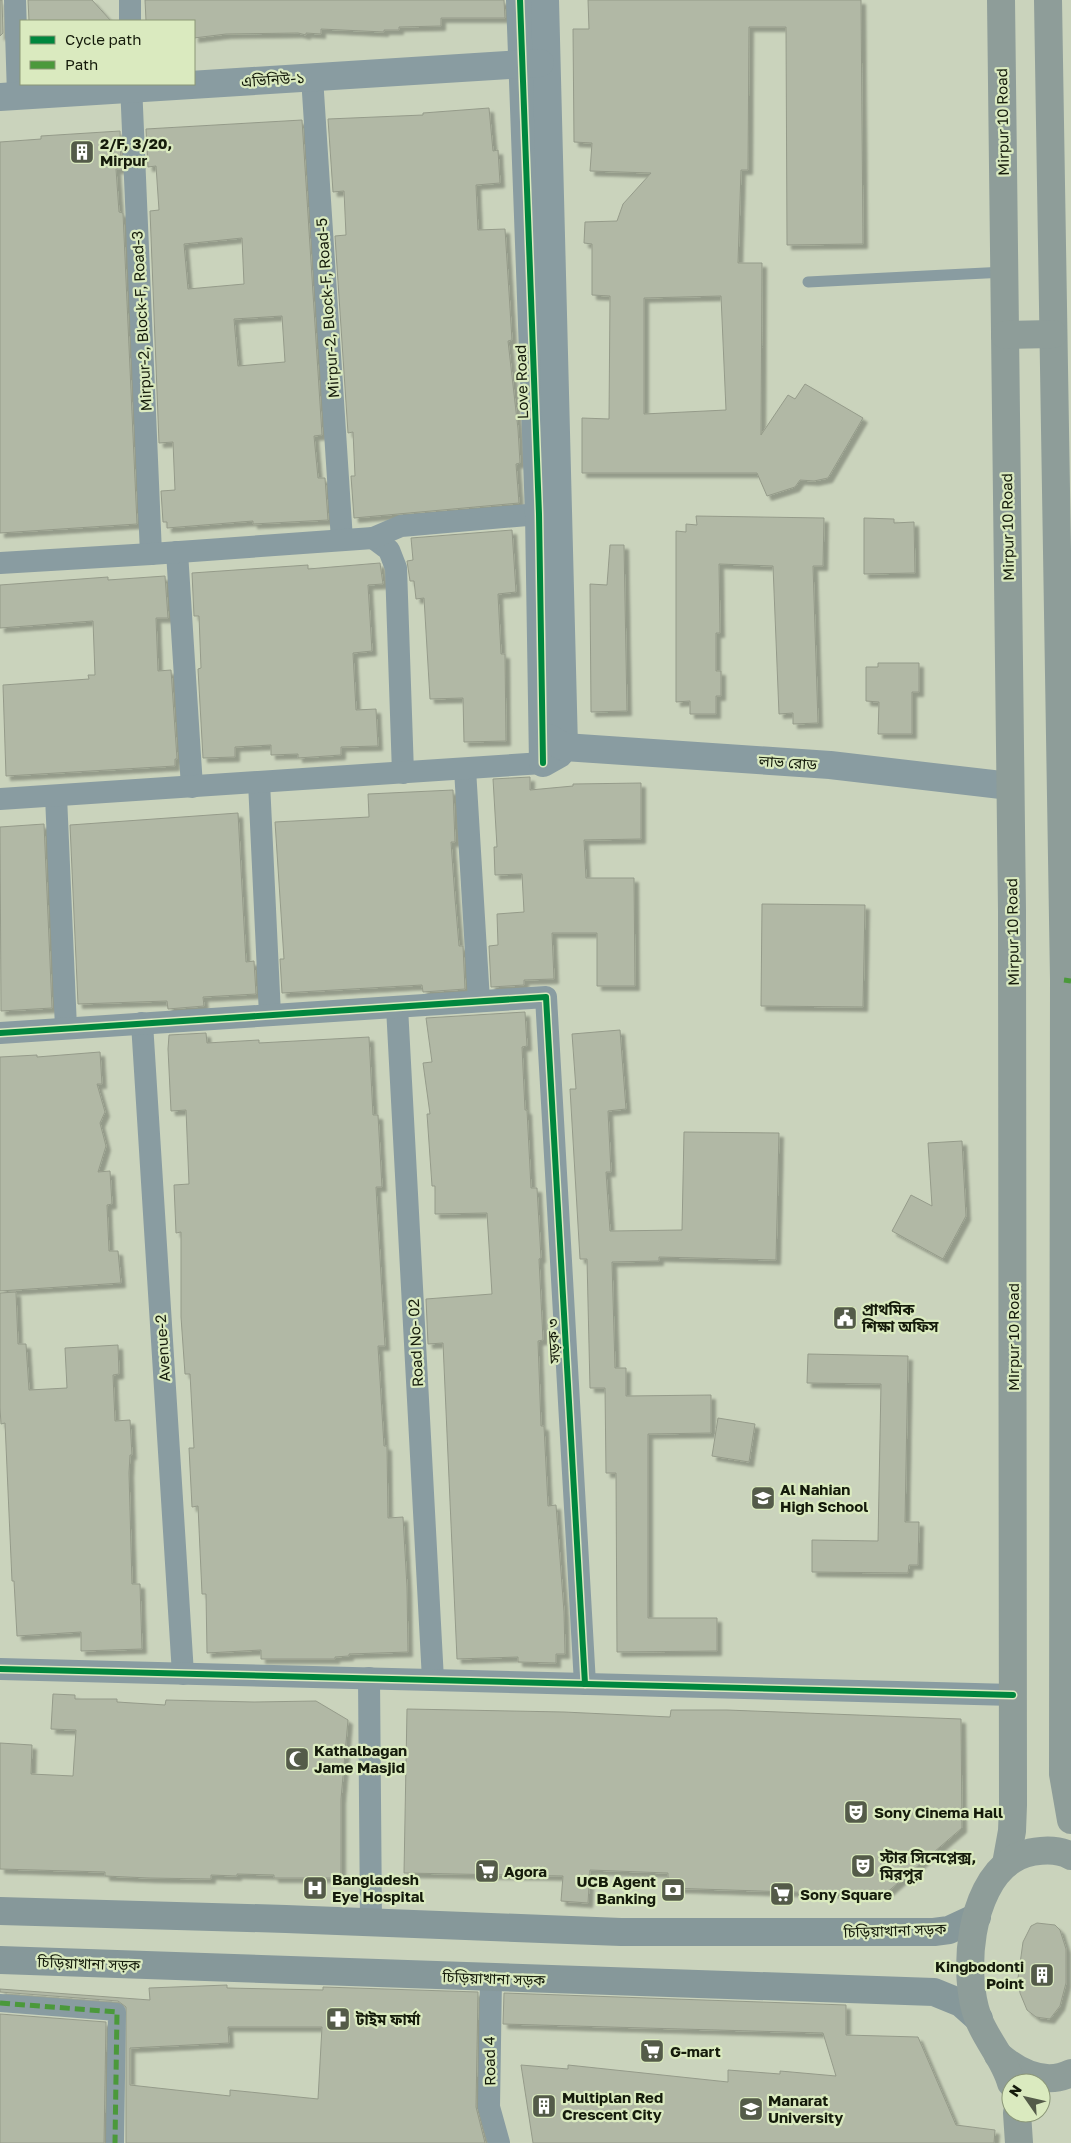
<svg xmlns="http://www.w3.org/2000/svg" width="1071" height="2143" viewBox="0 0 1071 2143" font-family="'Golos Text','Noto Sans Bengali',sans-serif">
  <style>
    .building { fill: #b1b8a5; stroke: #959b8a; fill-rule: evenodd; filter: url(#shadow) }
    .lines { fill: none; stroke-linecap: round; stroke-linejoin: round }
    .service { stroke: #899ca1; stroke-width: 11 }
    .pedestrian { stroke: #899ca1; stroke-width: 18 }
    .minor { stroke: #899ca1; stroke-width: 22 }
    .tertiary { stroke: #899ca1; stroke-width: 28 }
    .secondary { stroke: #86989a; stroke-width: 28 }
    .primary { stroke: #8e9d99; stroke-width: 28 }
    .quiet { stroke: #4b993b; stroke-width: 5; stroke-dasharray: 10 5; stroke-linecap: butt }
    .cycleway-casing { stroke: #daeabf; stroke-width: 9 }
    .cycleway { stroke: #00873e; stroke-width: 6 }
    .labels { text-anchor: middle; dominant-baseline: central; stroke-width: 4.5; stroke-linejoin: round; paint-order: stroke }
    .street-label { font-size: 15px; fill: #151b0b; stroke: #daeabf }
    .poi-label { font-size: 15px; font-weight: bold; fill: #151b0b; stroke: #daeabf; text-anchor: start }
  </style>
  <defs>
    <filter id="shadow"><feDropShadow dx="4.5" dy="4.5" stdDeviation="1" flood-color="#0004"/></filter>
  </defs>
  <rect width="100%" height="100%" fill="#cad3bc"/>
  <!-- building -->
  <g class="building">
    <polygon points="0,0 2,0 3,33 0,36"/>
    <polygon points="28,0 92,0 111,21 29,21"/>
    <polygon points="145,0 504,0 505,18 441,18 441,26 399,27 399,30 384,30 384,32 321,29 321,34 306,33 306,35 298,33 226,34 194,38 194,21 146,21"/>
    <path d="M588,0H861L863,244L787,245L786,27H749L748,170H741L738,263H762L761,435L788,395L795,399L805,384L863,418L828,478L814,481L800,480L795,487L767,496L757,473H582V418L609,419L610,296L592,295V244L584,243L585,222L617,221L623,204L651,173L590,171L592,143L574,142L573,29H589ZM721,296L726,410L644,414V298Z"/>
    <polygon points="489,108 493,151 498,150 500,183 476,185 478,230 505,229 512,340 508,341 518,429 520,463 516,464 519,503 354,518 351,476 355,476 353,432 348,433 335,236 346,235 344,191 333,192 328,119 423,115 423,113"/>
    <path d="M302,120L322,435L314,436L318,478H325L328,520L253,524V521L167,528V522H163L161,491L175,490L173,442L159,443L150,211L159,210L156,166L148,167L146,129ZM242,238L244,284L188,289L184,244ZM282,316L285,362L238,366L234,319Z"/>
    <polygon points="120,131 121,169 116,169 119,212 123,213 137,524 0,533 0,142 41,139 41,136"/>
    <polygon points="696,516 824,518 823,566 813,566 818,723 793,724 793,713 779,714 773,566 719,564 720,633 716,633 716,671 721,671 721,696 716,696 716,714 690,714 690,701 676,702 676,531 686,532 686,524 697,525"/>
    <polygon points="864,518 894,519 894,523 914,522 915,573 864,574"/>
    <polygon points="512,530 516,592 498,594 501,654 505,654 506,741 464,742 463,698 430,699 424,598 416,599 414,581 410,581 407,561 413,560 411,538"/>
    <polygon points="610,545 624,545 627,711 591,712 590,584 607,585"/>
    <polygon points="380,563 383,584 368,585 372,651 353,653 356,710 376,709 378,746 341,747 341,755 298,758 298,754 271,755 271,745 235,747 235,757 203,758 198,669 201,668 199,616 194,616 192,573 308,565 308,569"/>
    <polygon points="165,576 168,618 156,618 158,671 171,670 177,759 175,759 175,766 6,776 3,685 89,679 88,675 95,675 93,621 0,628 0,585 108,577 108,580"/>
    <polygon points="878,663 919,663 919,692 912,692 912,734 878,734 879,702 866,701 866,667 878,667"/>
    <polygon points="530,777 530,790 573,786 573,784 641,783 641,839 584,840 586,878 634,878 635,986 597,986 597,933 552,933 554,979 524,980 524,985 491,987 489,946 498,945 497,914 524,912 522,874 495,875 494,847 497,847 493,779"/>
    <polygon points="453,790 455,842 451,842 455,898 459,946 463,946 465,989 423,992 422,985 282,993 280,959 284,959 275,822 369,817 368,794"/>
    <polygon points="238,813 246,962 254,961 256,994 203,997 204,1006 168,1009 167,1001 78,1004 70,825"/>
    <polygon points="44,824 52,1008 1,1011 0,827"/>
    <polygon points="762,904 865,905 863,1007 761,1006"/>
    <polygon points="525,1012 527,1046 522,1047 525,1110 527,1110 531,1188 537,1188 541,1258 539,1259 543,1340 538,1341 541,1426 544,1426 548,1506 556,1505 564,1612 565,1654 556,1654 556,1663 518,1662 518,1657 457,1659 443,1343 428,1344 426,1299 492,1294 487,1213 435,1214 435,1186 432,1186 427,1114 430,1114 423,1063 432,1062 426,1018"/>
    <polygon points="620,1030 626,1109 608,1111 611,1172 606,1172 610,1231 682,1230 684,1132 779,1133 776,1260 659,1257 659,1261 612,1262 615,1368 626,1368 626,1396 711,1395 711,1433 648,1434 648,1618 717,1618 717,1651 617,1652 616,1473 606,1473 605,1388 590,1388 587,1259 580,1259 570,1089 576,1089 572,1034"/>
    <polygon points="206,1033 207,1043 259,1040 259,1043 369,1037 373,1115 378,1115 382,1187 376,1187 385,1346 378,1346 384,1446 387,1446 388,1518 403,1517 407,1587 408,1652 349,1654 349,1656 335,1657 335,1659 261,1659 261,1650 207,1653 206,1594 202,1594 198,1506 192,1507 189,1448 194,1448 190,1374 185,1374 181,1317 181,1232 176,1233 174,1185 189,1184 186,1110 171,1111 168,1049 169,1035"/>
    <polygon points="100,1052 102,1084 97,1084 105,1112 100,1123 106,1146 98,1172 110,1171 112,1204 107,1205 109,1251 118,1251 121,1283 0,1291 0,1057 37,1055 37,1057"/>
    <polygon points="962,1141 966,1216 943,1259 892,1231 911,1195 932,1206 928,1143"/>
    <polygon points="16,1292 18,1344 26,1344 29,1390 67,1388 65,1348 118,1345 119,1374 113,1375 115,1421 130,1420 132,1455 130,1455 129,1473 132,1584 140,1584 142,1649 81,1651 81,1632 17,1636 14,1581 12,1581 5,1423 1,1424 0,1408 0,1293"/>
    <polygon points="808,1354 908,1356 905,1522 919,1522 918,1565 909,1565 908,1573 812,1572 812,1540 878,1541 881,1384 807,1383"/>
    <polygon points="718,1418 755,1424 749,1462 712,1456"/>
    <polygon points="53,1694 75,1695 75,1699 117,1699 117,1702 165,1705 166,1700 254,1702 316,1701 348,1720 341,1799 341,1878 274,1878 274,1875 237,1874 237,1876 211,1875 211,1879 149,1878 105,1876 105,1872 0,1869 0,1743 32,1745 31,1774 73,1776 76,1730 51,1729"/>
    <polygon points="407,1709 564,1712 670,1717 671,1710 727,1710 961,1719 962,1828 884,1895 668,1888 668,1873 590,1870 588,1903 561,1901 563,1876 404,1873"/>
    <polygon points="1037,1923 1055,1925 1060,1930 1066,1949 1066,1983 1060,2006 1050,2019 1036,2017 1027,2010 1020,1993 1018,1978 1023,1942 1031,1926"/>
    <path d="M227,1985V1988L323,1990V1987L478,1992L476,2107L485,2143H126V2007L118,2001L0,1992V1989L150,2000L149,1988ZM228,2027H322L318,2099L230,2090V2096L130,2085V2048L229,2043Z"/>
    <polygon points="504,1993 846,2005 846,2035 918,2037 956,2125 995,2130 994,2143 533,2143 521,2065 568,2069 568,2065 728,2082 728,2070 780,2074 780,2071 836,2076 823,2033 503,2024"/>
    <polygon points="0,2014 106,2022 104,2143 0,2143"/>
  </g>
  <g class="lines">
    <!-- service -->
    <polyline class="service" points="808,282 1005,272"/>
    <!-- pedestrian -->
    <polyline class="pedestrian" points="0,2003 117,2012 115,2143"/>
    <!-- minor -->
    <g class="minor">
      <polyline points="15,0 18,95"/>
      <polyline points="130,0 130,21"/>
      <polyline points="312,77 342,540"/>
      <polyline points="131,84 151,554"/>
      <polyline points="373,538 389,550 396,568 403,773"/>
      <polyline points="177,552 192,787"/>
      <polyline points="0,563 151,554 373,538 401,526 539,514"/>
      <polyline points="465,769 479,1001"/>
      <polyline points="259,782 270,1015"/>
      <polyline points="56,796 66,1028"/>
      <polyline points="0,799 543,763"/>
      <polyline points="397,1007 433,1680"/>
      <polyline points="142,1023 183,1674"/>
      <polyline points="0,1033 546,997 585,1684"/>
      <polyline points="0,1669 1013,1695"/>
      <polyline points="369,1678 371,1922"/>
      <polyline points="491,1978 489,2107 499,2143"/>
    </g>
    <!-- tertiary -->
    <g class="tertiary">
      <polyline points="520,0 539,514 543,763 559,754 564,747"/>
      <polyline points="545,0 564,747"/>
      <polyline points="0,97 540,63"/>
      <polyline points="549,738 564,747 830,765 1010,786"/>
    </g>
    <!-- secondary -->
    <g class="secondary">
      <polyline points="0,1911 286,1919 621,1932 934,1932 949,1930 977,1917"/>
      <polyline points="0,1960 934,1992 961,2003 979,2019"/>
    </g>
    <!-- primary -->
    <g class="primary">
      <polyline points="1001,0 1012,911 1013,1805 1012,1831 1006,1864"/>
      <polyline points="1048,0 1064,980 1063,1774 1071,1820"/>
      <polyline points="1005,335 1053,334"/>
      <path d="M998,2055C1018,2072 1045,2086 1071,2073"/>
      <path d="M1011,2083C1005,2060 987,2041 978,2018C962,1974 969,1888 1012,1860C1027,1850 1055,1847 1071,1856"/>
      <polyline points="1017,2113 1019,2143"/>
    </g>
    <!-- quiet -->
    <g class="quiet">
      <polyline points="1064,980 1071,981"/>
      <polyline points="0,2003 117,2012 115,2143"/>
    </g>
    <defs>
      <g id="cycleway">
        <polyline points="520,0 539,514 543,763"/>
        <polyline points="0,1033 546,997 585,1684"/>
        <polyline points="0,1669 1013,1695"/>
      </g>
    </defs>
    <!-- cycleway casing -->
    <use href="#cycleway" class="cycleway-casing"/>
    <!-- cycleway -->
    <use href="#cycleway" class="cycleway"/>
  </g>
  <!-- icons -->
  <defs>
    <symbol id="building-square" viewBox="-11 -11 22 22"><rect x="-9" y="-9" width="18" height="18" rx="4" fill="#545b49" stroke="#daeabf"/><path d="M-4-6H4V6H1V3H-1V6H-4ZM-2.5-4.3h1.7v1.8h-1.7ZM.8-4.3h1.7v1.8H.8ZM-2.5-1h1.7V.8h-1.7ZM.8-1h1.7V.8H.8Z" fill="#fff"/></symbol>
    <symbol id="civic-square" viewBox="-11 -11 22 22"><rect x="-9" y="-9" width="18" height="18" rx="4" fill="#545b49" stroke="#daeabf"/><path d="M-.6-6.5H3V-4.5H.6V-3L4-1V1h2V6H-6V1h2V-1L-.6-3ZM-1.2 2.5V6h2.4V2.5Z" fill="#fff"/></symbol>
    <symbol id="university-square" viewBox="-11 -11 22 22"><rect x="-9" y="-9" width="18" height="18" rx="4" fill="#545b49" stroke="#daeabf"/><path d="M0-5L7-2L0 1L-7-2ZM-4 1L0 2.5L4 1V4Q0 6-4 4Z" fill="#fff"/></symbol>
    <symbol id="mosque-square" viewBox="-11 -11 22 22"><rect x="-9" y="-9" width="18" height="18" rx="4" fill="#545b49" stroke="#daeabf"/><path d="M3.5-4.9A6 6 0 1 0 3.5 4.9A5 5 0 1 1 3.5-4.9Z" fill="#fff"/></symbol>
    <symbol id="theatre-square" viewBox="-11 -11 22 22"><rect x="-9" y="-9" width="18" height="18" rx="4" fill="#545b49" stroke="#daeabf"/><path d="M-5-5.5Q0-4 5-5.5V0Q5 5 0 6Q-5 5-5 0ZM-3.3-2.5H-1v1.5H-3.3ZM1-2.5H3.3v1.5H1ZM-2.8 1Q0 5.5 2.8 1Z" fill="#fff"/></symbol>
    <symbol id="supermarket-square" viewBox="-11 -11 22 22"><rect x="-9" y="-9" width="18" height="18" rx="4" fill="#545b49" stroke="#daeabf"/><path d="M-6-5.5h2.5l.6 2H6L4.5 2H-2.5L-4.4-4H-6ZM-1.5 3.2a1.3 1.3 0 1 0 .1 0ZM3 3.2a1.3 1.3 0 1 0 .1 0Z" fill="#fff"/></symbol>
    <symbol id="hospital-square" viewBox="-11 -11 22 22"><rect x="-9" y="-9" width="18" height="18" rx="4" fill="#545b49" stroke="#daeabf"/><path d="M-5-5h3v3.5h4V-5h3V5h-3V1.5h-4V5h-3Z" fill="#fff"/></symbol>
    <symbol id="bank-square" viewBox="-11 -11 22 22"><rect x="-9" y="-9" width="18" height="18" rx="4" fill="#545b49" stroke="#daeabf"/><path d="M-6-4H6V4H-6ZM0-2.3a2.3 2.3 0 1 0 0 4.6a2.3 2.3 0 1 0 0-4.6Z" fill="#fff"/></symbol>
    <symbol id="pharmacy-square" viewBox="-11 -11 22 22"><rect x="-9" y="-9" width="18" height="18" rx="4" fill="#545b49" stroke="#daeabf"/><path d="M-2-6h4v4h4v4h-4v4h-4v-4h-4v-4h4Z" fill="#fff"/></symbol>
  </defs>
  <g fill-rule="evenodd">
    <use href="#building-square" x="68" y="138" width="28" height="28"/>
    <use href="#civic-square" x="831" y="1304" width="28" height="28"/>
    <use href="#university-square" x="749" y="1484" width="28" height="28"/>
    <use href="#mosque-square" x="283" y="1745" width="28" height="28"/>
    <use href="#theatre-square" x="842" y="1798" width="28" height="28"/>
    <use href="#theatre-square" x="849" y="1852" width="28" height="28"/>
    <use href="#supermarket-square" x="473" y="1857" width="28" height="28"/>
    <use href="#hospital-square" x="301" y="1874" width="28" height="28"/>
    <use href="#bank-square" x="659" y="1876" width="28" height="28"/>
    <use href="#supermarket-square" x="768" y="1880" width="28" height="28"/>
    <use href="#building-square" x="1028" y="1961" width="28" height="28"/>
    <use href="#pharmacy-square" x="324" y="2005" width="28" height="28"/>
    <use href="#supermarket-square" x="638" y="2037" width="28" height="28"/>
    <use href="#building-square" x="530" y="2092" width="28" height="28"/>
    <use href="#university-square" x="737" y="2095" width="28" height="28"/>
  </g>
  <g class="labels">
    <!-- street labels -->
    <g class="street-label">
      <text transform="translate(273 79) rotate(-4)">এভিনিউ-১</text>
      <text transform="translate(1002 122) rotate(-91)">Mirpur 10 Road</text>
      <text transform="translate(327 308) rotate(-94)">Mirpur-2, Block-F, Road-5</text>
      <text transform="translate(141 321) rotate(-93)">Mirpur-2, Block-F, Road-3</text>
      <text transform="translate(521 382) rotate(-92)">Love Road</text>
      <text transform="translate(1007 527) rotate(-91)">Mirpur 10 Road</text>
      <text transform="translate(788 762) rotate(4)">লাভ রোড</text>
      <text transform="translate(1012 932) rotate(-91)">Mirpur 10 Road</text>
      <text transform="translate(1013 1337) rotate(-90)">Mirpur 10 Road</text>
      <text transform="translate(553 1341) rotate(-93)">সড়ক ৩</text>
      <text transform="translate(415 1343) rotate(-93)">Road No- 02</text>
      <text transform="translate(162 1348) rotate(-94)">Avenue-2</text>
      <text transform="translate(895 1930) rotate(-2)">চিড়িয়াখানা সড়ক</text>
      <text transform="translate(89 1963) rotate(2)">চিড়িয়াখানা সড়ক</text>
      <text transform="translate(494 1978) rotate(2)">চিড়িয়াখানা সড়ক</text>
      <text transform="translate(489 2061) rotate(-91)">Road 4</text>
    </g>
    <!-- poi labels -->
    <g class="poi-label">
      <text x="100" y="143">2/F, 3/20,<tspan x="100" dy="17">Mirpur</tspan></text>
      <text x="862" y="1309">প্রাথমিক<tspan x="862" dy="17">শিক্ষা অফিস</tspan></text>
      <text x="780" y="1489">Al Nahian<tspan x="780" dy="17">High School</tspan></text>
      <text x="314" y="1750">Kathalbagan<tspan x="314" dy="17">Jame Masjid</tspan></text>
      <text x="874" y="1812">Sony Cinema Hall</text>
      <text x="880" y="1857">স্টার সিনেপ্লেক্স,<tspan x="880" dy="17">মিরপুর</tspan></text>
      <text x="504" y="1871">Agora</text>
      <text x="332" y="1879">Bangladesh<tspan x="332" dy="17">Eye Hospital</tspan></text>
      <text x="656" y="1881" text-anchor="end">UCB Agent<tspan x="656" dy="17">Banking</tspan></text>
      <text x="800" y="1894">Sony Square</text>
      <text x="1024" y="1966" text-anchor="end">Kingbodonti<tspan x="1024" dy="17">Point</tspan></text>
      <text x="356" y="2019">টাইম ফার্মা</text>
      <text x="670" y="2051">G-mart</text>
      <text x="562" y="2097">Multiplan Red<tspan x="562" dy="17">Crescent City</tspan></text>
      <text x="768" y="2100">Manarat<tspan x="768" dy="17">University</tspan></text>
    </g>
  </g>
  <!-- legend -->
  <rect x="20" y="20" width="175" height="65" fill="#daeabf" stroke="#8b9777"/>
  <rect x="30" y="36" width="25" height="8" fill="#00873e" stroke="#8b9777"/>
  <text x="65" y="45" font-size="15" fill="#151b0b">Cycle path</text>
  <rect x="30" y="61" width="25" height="8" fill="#4b993b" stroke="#8b9777"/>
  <text x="65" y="70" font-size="15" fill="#151b0b">Path</text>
  <!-- north arrow -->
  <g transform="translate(1026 2098) rotate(304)"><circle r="24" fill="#daeabf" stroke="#8b9777"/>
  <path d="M0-4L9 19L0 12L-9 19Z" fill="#545b49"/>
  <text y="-8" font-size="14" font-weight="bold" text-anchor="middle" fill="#151b0b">N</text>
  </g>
</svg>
